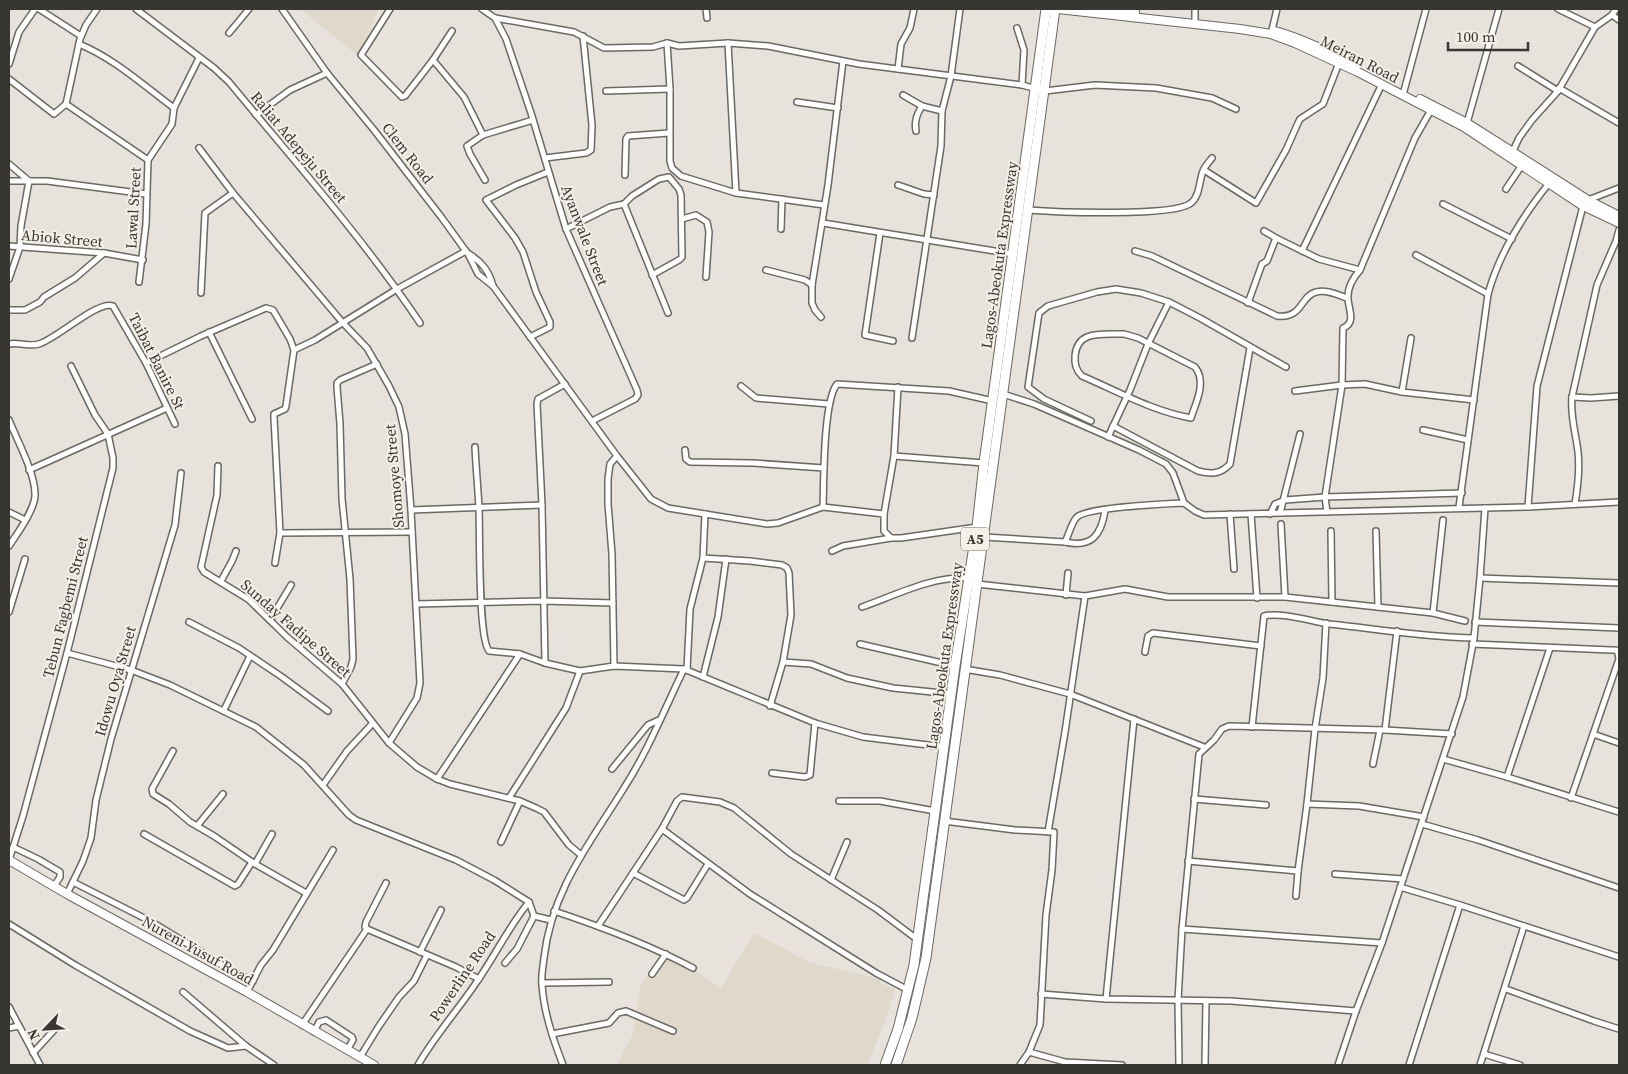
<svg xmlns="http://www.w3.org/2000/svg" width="1628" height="1074" viewBox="0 0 1628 1074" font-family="'Source Serif 4',serif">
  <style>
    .built { fill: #e0d8ca }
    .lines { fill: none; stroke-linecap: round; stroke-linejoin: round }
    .street-casing { stroke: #6c6862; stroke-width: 8 }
    .secondary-casing { stroke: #6c6862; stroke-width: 10 }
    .highway-casing { stroke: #6c6862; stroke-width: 11 }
    .street { stroke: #fff; stroke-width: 5 }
    .secondary { stroke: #fff; stroke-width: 8 }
    .highway { stroke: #fff; stroke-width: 9 }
    .labels { text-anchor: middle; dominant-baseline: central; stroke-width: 4; stroke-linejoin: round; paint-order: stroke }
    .shield { fill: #f4f0e8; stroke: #706e69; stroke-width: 1 }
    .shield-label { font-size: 14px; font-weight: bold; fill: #373633 }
    .street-label { font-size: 15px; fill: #373633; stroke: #f4f0e8 }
  </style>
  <rect width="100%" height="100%" fill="#e7e2db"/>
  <!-- built -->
  <g class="built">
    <polygon points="300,9 378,9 360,57"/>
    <polygon points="754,933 811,963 881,979 880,983 895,989 883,1027 867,1065 617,1065 633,1034 641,984 667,951 721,988"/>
  </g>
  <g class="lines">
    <defs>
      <g id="street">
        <polyline points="39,9 81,36"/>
        <polyline points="97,9 86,25 80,39 66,104 148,160"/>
        <path d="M136,9L214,68L229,82C294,161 363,238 420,323"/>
        <polyline points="282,9 327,73 374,130 442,218 468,254 478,274 493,286 617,456 651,499 668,508 767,524 778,523 823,507 884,514 884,531 891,538 901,538 977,527"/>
        <polyline points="390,9 361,55 402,97 405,96 433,60 452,31"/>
        <polyline points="482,9 495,18 506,39 531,113 566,229 637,390 638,395 635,399 592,421"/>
        <polyline points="706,9 707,18"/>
        <polyline points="1558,9 1595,27"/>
        <polyline points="1612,15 1619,20"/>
        <polyline points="495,18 574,32 604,48 653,47 667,43 679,46 728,43 768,46 859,64 1022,85 1045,91 1095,85 1156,88 1212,98 1236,109"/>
        <polyline points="1195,20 1195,9"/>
        <polyline points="1017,28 1024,50 1022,85"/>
        <polyline points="229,33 249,9"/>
        <polyline points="1271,34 1277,9"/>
        <polyline points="667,43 670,89 670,161 672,168 681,176 736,193 824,205"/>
        <polyline points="728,43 736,193"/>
        <path d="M79,44C115,59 143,85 174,108"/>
        <polyline points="433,60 464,97 483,135"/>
        <polyline points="9,64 19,32 35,9"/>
        <polyline points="1518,66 1558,91"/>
        <polyline points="898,69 901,44 910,28 914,9"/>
        <polyline points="9,79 54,114 66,104"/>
        <polyline points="1559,88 1619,123"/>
        <polyline points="606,91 670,89"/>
        <polyline points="1404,91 1426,9"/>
        <polyline points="903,95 922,106"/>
        <polyline points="797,102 838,108"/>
        <polyline points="256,115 290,90 327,73"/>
        <polyline points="1467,123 1499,9"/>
        <path d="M916,131C914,121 917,114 922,106L942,111"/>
        <polyline points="199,148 233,193 343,323 367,348 389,386 399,407 405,434 411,510 420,683 417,698 389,743"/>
        <polyline points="1513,151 1519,138 1532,120 1558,91 1595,27 1612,15 1616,9"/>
        <polyline points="545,158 586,153 591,150 592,125 583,36"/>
        <polyline points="9,164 29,181 21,226 20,247 9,279"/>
        <polyline points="1204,170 1256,203 1286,150 1298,123 1300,119 1323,104 1339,63"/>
        <polyline points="625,175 626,139 628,136 669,133"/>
        <polyline points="485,180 470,154 467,146 483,135 533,120"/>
        <polyline points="9,181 47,181 146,194"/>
        <polyline points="898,185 924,194 934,195"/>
        <polyline points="1506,189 1522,165"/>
        <polyline points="1588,200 1619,188"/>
        <polyline points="624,204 668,313"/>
        <polyline points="1443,204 1512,239"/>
        <path d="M1028,210C1054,212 1175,217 1191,203C1200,196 1199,181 1203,171C1205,166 1209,162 1212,158"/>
        <polyline points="682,219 696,215 707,222 709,232 706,277"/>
        <polyline points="823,223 1013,254"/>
        <polyline points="566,229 610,207 624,204 632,196 659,179 669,177 679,189 681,195 682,257 679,260 652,275"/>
        <polyline points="781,229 782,199"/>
        <polyline points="880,233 865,335 893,341"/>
        <polyline points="1276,238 1319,259 1360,270"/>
        <polyline points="9,246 104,253 143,260"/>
        <path d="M1135,251L1152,256L1277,316C1303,319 1300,296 1316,292C1326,289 1338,295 1347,298"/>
        <polyline points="1302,251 1382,84"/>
        <path d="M469,254C482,262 489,271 493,286"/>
        <polyline points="1416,255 1488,294"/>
        <polyline points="766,270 805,280 812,285"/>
        <polyline points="139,282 146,224 148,160 172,124 174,108 199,58"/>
        <polyline points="201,293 205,213 233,193"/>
        <polyline points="1248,303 1262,264 1267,261 1276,238 1264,231"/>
        <polyline points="9,310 25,310 40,302 44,297 75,278 104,253"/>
        <polyline points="821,317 815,310 812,303 812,285 828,185 843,61"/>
        <polyline points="209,332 252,419"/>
        <path d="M1112,334H1124L1138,338L1195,367C1207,382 1196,402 1191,418C1152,411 1117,391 1082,376C1071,366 1073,343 1087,337C1094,334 1104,334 1112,334Z"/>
        <polyline points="530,337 550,327 550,322 536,292 523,252 515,238 486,200 516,185 548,172"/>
        <polyline points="912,338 941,146 942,111 951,76 960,9"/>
        <path d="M9,344C19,342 29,347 39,344C58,338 98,300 113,306L146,363L175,424"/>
        <polyline points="294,350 315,340 397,289 466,251"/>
        <polyline points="146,363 201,336 266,308 273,310 290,339 294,350 286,406 285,409 274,414 274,418 280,533 275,563"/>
        <polyline points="741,386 756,398 829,404"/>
        <polyline points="1295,391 1342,385 1365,384 1402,392 1474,400"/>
        <polyline points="1402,392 1411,338"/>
        <polyline points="1003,394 1034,404 1139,450 1166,464 1173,473 1184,503 1195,511 1204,515 1528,507 1619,502"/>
        <polyline points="1572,397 1591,398 1619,396"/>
        <path d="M9,420C17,440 35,473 35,494C36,508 17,534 9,546"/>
        <polyline points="1091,421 1044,399 1028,387 1039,313 1048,306 1097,292 1116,289 1141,293 1169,302 1200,318 1286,367"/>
        <path d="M1113,426L1198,471C1210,474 1220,475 1230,464L1250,348"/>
        <polyline points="1423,430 1468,440"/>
        <polyline points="1108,437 1130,390 1148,344 1169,302"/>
        <path d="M475,447C476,468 478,488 479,509C480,533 478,638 489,651L520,654L545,663L580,671L614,666L684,669L815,723L863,737L944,747"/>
        <polyline points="685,450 686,459 690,462 753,463 824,468"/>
        <polyline points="894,456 984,463"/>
        <polyline points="218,466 217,495 201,567 204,572 248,599 287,637 342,684 389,743 417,767 437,779 450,784 520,801 536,808 544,812 569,845 581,855"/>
        <polyline points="29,470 167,408"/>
        <path d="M1575,504C1578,486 1580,470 1578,452C1576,434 1570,416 1572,397L1597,285L1616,241L1619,230"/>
        <path d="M823,507C824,481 823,402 837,384L949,391L993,401"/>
        <path d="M1459,507L1488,294C1499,254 1524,214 1550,182"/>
        <polyline points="1528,507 1537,386 1583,206"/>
        <polyline points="411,510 542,505"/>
        <polyline points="9,512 25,520"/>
        <path d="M1327,512L1325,497L1342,385L1343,328C1356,323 1349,310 1348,299C1347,288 1353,278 1360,270L1415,138L1431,110"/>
        <polyline points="1280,513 1300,434"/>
        <polyline points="884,514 894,456 898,387"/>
        <polyline points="1230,514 1234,569"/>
        <polyline points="1251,514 1257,598"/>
        <polyline points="1270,514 1275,504 1285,500 1325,497 1462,493"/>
        <polyline points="1281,524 1285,597 1433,613 1443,520"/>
        <polyline points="1331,531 1332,602"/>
        <polyline points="1376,531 1378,607"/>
        <polyline points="280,533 412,532"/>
        <path d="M984,537L1065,542C1069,535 1071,523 1077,517C1087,507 1166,504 1184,503"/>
        <path d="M1065,542C1092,548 1101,535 1105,511"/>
        <polyline points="832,551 843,546 891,538"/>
        <polyline points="703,558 750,561 782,565 787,568 789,573 791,615 783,662 770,706"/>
        <polyline points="1480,578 1619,583"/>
        <polyline points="221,581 232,561 236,551"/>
        <polyline points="977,584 1085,596 1125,589 1168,597 1285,597"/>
        <polyline points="1066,595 1068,573"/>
        <polyline points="416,604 544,601 613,603"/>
        <path d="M862,607C896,595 932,576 969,578"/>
        <polyline points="9,612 25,559"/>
        <polyline points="1433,613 1465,621"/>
        <polyline points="270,620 291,585"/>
        <polyline points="189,622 239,648 282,677 328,711"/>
        <polyline points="1475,622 1619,628"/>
        <polyline points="860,644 955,666"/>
        <polyline points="1472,644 1611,650 1616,650 1618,653 1619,659 1571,798"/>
        <polyline points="1145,652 1148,636 1153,633 1261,646"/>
        <polyline points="67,653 131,670 170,685 256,727 304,765 349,815 356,820 456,860 494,880 529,902"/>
        <polyline points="783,662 811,664 847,678 893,688 952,694"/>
        <polyline points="545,663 542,505 537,404 538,399 565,384"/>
        <polyline points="614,666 612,554 608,504 608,479 610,464 617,456"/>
        <polyline points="964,669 1000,675 1070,694 1204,747"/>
        <polyline points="687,670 690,609 703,558 705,514"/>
        <polyline points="703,677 718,617 726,559"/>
        <polyline points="342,684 351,667 353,659 350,579 342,499 340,424 337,387 337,383 340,380 377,364"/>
        <polyline points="224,710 250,656"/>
        <path d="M1252,727L1264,616C1282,612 1310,621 1329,624C1377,629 1425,637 1474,638"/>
        <polyline points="1385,730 1397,631"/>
        <polyline points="1593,734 1619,743"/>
        <polyline points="173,751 152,789 153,794 169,804 190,822 214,836 255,864 306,893"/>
        <polyline points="1443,759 1507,777 1619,812"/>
        <polyline points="1373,764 1380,730"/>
        <polyline points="612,769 648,725 659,720"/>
        <polyline points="772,773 805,777 810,775 815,723"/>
        <polyline points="1507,777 1550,648"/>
        <polyline points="437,779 520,654"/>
        <polyline points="323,785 347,751 372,724"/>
        <polyline points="509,798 566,708 580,671"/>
        <polyline points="1194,799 1266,805"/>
        <polyline points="839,801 880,801 935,811"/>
        <polyline points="1307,804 1359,806 1424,817"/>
        <polyline points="944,821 1015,830 1054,832 1052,870 1046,915 1040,1025 1029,1052 1020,1065"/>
        <polyline points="1422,824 1478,840 1619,888"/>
        <polyline points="197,826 223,794"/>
        <polyline points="662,829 750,894 876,973 908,990"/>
        <polyline points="1048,832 1065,732 1085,596"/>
        <polyline points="144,834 235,886 238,884 252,862"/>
        <polyline points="501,842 520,801"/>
        <polyline points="13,847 38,859 60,872 60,877 54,886"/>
        <polyline points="9,860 23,816 67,653 113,468 113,458 108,434 95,415 71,366"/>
        <polyline points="1188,861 1298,871"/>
        <polyline points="255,864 272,834"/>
        <polyline points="633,873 684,900 687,898 708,864"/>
        <polyline points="1335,874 1403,879"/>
        <polyline points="831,880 847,842"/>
        <polyline points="73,882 150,921 227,968 253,981"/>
        <polyline points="386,883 366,922 365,927 367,929 456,967 479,979"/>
        <polyline points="1400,887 1460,905 1619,957"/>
        <polyline points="67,894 83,861 91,838 96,800 111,739 175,525 181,473"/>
        <polyline points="1296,896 1298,871 1307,804 1315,729 1323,678 1326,623"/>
        <polyline points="529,902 534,916 551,920"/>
        <path d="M554,911C602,927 648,944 693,968"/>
        <polyline points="9,924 75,965 190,1031 228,1048 246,1046"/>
        <polyline points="598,926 662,829 677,801 682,797 720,802 734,808 791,854 878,910 918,940"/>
        <polyline points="1182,929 1382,943"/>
        <polyline points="420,952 441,910"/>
        <polyline points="505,963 517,949 534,916"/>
        <polyline points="652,974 666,954"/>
        <polyline points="542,983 609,982"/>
        <polyline points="1506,989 1594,1021 1619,1029"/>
        <polyline points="183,992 246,1046 274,1065"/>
        <polyline points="247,992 261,965 273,950 333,850"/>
        <polyline points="1041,994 1106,999 1231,1001 1356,1011"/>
        <polyline points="1106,999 1134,719"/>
        <polyline points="9,1007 40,1065"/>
        <polyline points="302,1025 367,929"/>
        <polyline points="9,1028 19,1026"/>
        <polyline points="314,1032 319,1022 326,1020 352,1037 353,1040 347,1050"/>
        <polyline points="552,1034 609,1023 618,1013 626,1011 673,1031"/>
        <polyline points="1029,1052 1065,1062 1122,1065"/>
        <polyline points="33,1053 55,1029"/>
        <polyline points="1484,1054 1520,1065"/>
        <polyline points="360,1057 379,1026 399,997 414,981 427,955"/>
        <path d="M418,1065C435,1035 459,1009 478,980C496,954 509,926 529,902"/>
        <path d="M563,1065C553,1039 544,1013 542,985C541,976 543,967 544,958C552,889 589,845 624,788C648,751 665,708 684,669"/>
        <polyline points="1179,1065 1178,1000 1182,929 1199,754 1214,740 1222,729 1229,726 1385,730 1452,734"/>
        <polyline points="1205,1065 1206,1001"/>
        <polyline points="1338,1065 1356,1011 1382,943 1463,697 1474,638 1480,578 1485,508"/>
        <polyline points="1409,1065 1460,905"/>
        <polyline points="1480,1065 1524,926"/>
      </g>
      <g id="secondary">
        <polyline points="1058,9 1240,29 1271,34 1295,43 1358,72 1464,127 1583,206 1619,223"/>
        <polyline points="1107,9 1135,12"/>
        <path d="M1275,31C1304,39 1330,52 1356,66"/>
        <polyline points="1420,99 1467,123 1588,200 1619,216"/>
        <polyline points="9,860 67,894 247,992 374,1065"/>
      </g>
      <g id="highway">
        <polyline points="885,1065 898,1029 914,965 955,666 977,527 984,463 1046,9"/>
        <polyline points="896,1065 912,1018 926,958 1055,9"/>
      </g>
    </defs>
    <!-- street casing -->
    <use href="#street" class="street-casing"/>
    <!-- secondary casing -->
    <use href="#secondary" class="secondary-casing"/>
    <!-- highway casing -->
    <use href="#highway" class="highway-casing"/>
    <!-- street -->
    <use href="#street" class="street"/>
    <!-- secondary -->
    <use href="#secondary" class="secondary"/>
    <!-- highway -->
    <use href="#highway" class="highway"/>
  </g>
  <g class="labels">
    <!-- shield labels -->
    <rect class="shield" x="961" y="527.5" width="28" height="23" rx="4"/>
    <g class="shield-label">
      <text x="975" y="539">A5</text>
    </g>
    <!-- street labels -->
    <g class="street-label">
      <text transform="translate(1360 59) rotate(27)">Meiran Road</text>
      <text transform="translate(299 147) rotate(50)">Raliat Adepeju Street</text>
      <text transform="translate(408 153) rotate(52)">Clem Road</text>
      <text transform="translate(133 208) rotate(-87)">Lawal Street</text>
      <text transform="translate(585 235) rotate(69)">Ayanwale Street</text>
      <text transform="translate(62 238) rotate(5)">Abiok Street</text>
      <text transform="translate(999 255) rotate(-82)">Lagos-Abeokuta Expressway</text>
      <text transform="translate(157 361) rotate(63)">Taibat Banire St</text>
      <text transform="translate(394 476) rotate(-95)">Shomoye Street</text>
      <text transform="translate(65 607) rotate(-76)">Tebun Fagbemi Street</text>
      <text transform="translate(296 628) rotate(41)">Sunday Fadipe Street</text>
      <text transform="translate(944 656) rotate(-82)">Lagos-Abeokuta Expressway</text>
      <text transform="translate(115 681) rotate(-74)">Idowu Oya Street</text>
      <text transform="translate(198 950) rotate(29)">Nureni Yusuf Road</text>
      <text transform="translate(462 976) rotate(-56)">Powerline Road</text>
    </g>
  </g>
  <!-- border -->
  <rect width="1628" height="1074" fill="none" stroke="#373633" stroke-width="20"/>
  <!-- north arrow -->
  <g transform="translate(45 1029) rotate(245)" stroke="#f4f0e8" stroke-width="4" paint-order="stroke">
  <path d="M0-4L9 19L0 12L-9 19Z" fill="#373633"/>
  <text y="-8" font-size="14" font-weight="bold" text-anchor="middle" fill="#373633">N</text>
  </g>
  <!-- scale -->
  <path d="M1448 42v8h80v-8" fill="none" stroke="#373633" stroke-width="2.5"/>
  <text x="1456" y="42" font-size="15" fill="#373633" stroke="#f4f0e8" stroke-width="4" paint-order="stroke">100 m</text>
</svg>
